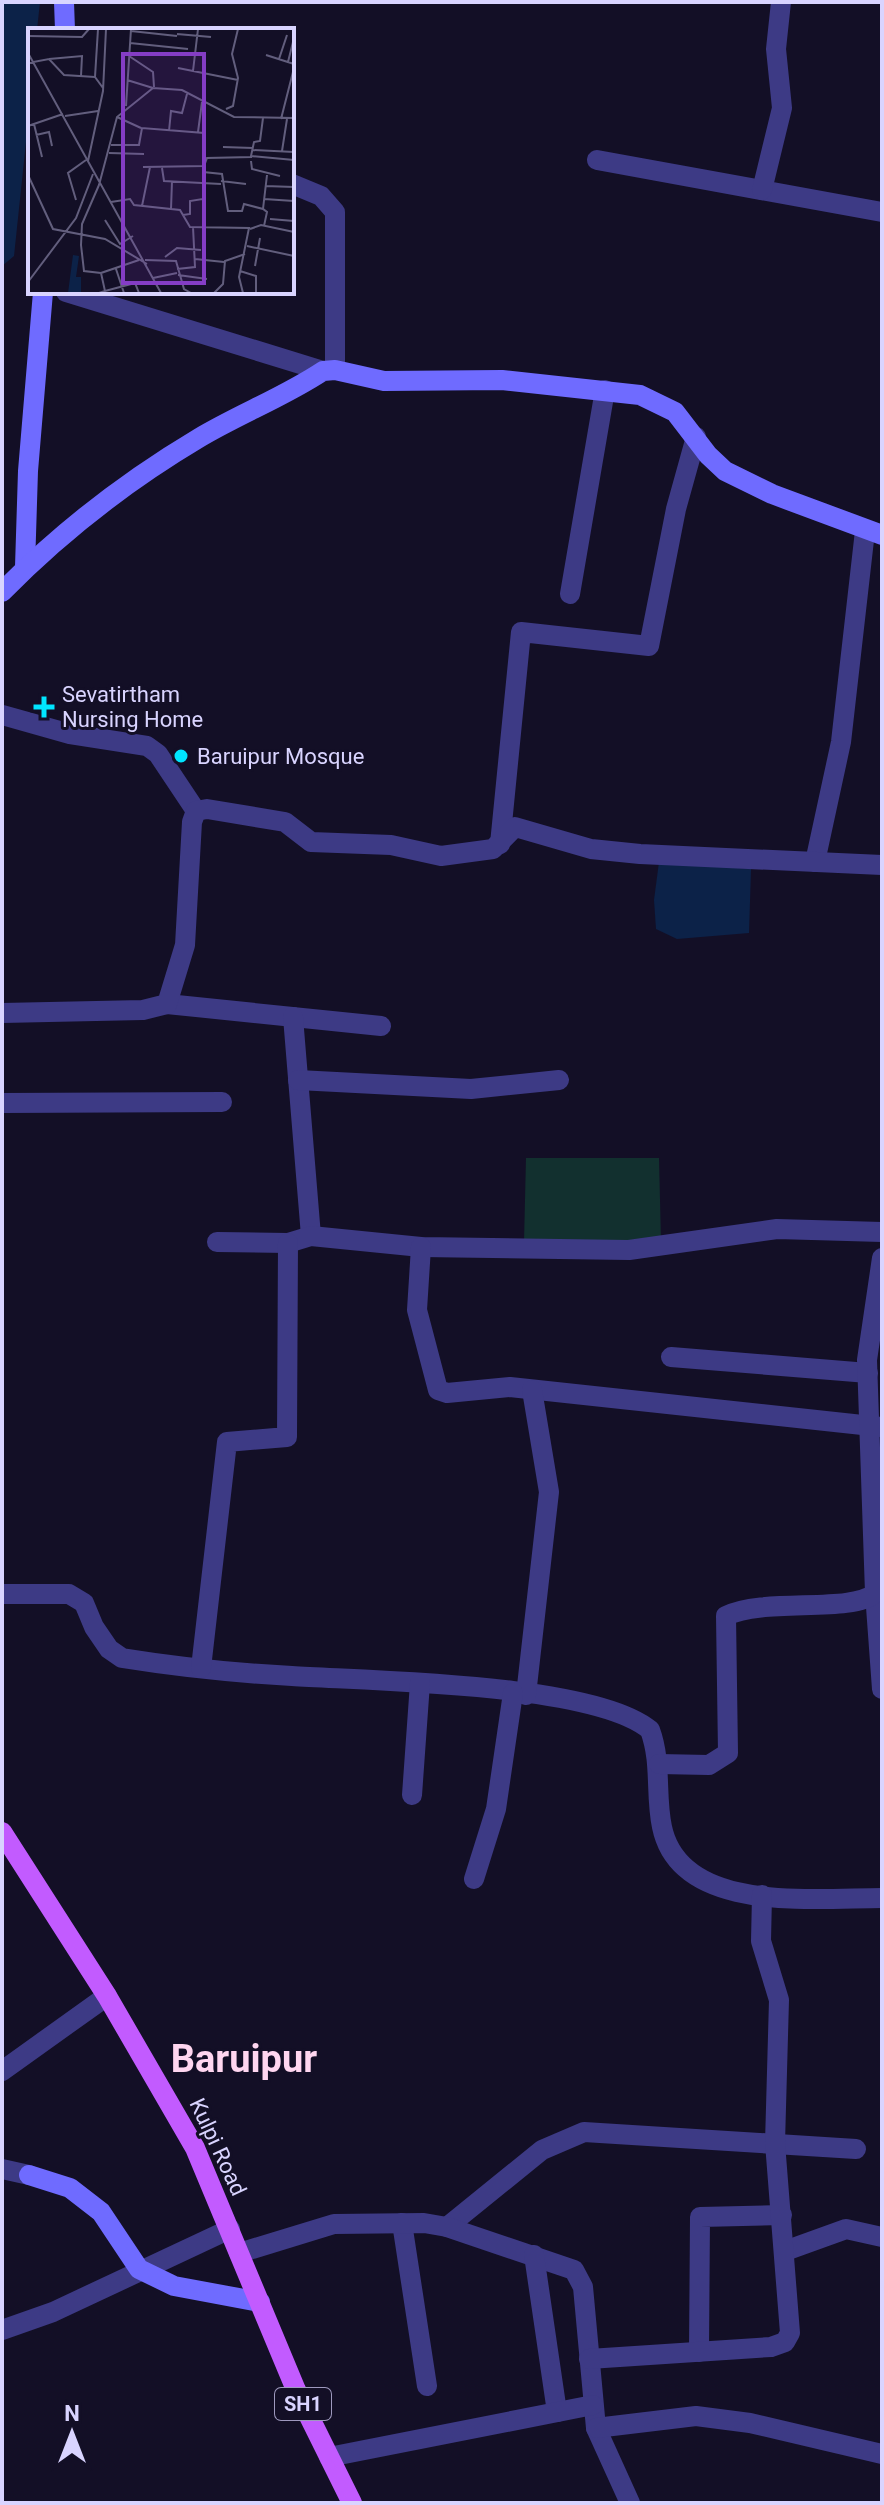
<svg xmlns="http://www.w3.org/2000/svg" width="884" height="2505" viewBox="0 0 884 2505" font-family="Roboto,sans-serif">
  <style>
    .green { fill: #12302f }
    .water { fill: #0c2248 }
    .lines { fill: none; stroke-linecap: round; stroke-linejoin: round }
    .street { stroke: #3d3a85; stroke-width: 20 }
    .secondary { stroke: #6f6bff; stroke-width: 20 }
    .primary { stroke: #c25bff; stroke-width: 20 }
    .poi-dot { fill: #00e5ff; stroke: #130f26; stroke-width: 3 }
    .labels { text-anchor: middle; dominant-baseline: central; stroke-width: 6; stroke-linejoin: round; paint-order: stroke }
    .shield { fill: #130f26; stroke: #9e99be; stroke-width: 2 }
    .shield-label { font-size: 20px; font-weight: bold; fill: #d9d4ff }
    .poi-label { font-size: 22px; fill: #d9d4ff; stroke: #130f26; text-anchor: start }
    .street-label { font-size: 22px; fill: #d9d4ff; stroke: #130f26 }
    .town-label { font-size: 38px; font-weight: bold; fill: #ffd6f0; stroke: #130f26 }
    .inset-road { fill: none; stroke: #625e7d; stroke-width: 2 }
    .view { fill: #843dc5; fill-opacity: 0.15; stroke: #843dc5; stroke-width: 4 }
    .inset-edge { fill: none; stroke: #d9d4ff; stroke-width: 4 }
  </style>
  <rect width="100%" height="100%" fill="#130f26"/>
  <!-- green -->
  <polygon class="green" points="526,1158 659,1158 661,1242 524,1242"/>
  <!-- water -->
  <g class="water">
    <polygon points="2,2 40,2 37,30 30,30 30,104 14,256 2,266"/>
    <polygon points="659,862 751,869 749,933 677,939 656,929 654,900"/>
  </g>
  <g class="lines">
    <!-- street -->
    <g class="street">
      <polyline points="597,160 882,212"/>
      <polyline points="292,184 321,196 335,212 335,370"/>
      <polyline points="762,190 782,108 776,49 781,2"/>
      <polyline points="66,292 323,371"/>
      <polyline points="570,594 605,390"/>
      <polyline points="2,715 70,734 147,746 158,754 196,811"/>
      <polyline points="500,844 521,632 649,646 676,509 696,437"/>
      <polyline points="815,862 841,742 865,531"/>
      <polyline points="167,1004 381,1026"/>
      <polyline points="2,1013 143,1010 167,1004 185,945 192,822 196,811 207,809 285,822 311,842 391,845 441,856 493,849 515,827 591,849 640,854 882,865"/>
      <polyline points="293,1017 311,1236"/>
      <polyline points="298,1080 471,1089 559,1080"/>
      <polyline points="2,1103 222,1102"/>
      <polyline points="217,1242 288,1243 311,1236 421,1247 629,1250 777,1229 882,1232"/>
      <polyline points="421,1247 417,1310 438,1390 447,1393 510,1387 881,1427"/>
      <polyline points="671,1357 868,1373"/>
      <polyline points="875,1593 882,1689"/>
      <path d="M2,1594H69L84,1603L94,1627L109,1649L122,1658C178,1667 236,1673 292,1676C371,1681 594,1683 650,1730C662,1763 655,1794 662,1827C680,1914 814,1898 882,1898"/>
      <polyline points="201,1668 227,1442 287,1437 288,1243"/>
      <polyline points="526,1695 549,1492 532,1390"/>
      <path d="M659,1764L709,1765L728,1753L726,1616C764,1597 852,1614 875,1593L867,1360L882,1258"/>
      <polyline points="412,1795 420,1683"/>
      <polyline points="474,1879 496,1809 513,1693"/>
      <polyline points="2,2071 107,1996"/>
      <polyline points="2,2169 29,2175"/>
      <polyline points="402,2223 427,2386"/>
      <polyline points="447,2227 542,2150 584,2132 856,2149"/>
      <polyline points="785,2251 846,2229 882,2237"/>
      <polyline points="239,2253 334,2224 424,2223 447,2227 574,2270 583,2287 596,2428 630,2503"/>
      <polyline points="534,2255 557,2412"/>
      <polyline points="2,2330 53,2312 230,2229"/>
      <polyline points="699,2352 700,2217 782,2215"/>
      <polyline points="589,2359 771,2347 785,2342 790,2333 775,2143 779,2000 761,1941 762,1895"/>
      <polyline points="596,2428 696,2416 750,2423 882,2454"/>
      <polyline points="329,2457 593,2405"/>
    </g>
    <!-- secondary -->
    <g class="secondary">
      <polyline points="64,2 65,30"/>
      <polyline points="25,567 28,471 43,292"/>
      <path d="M2,592C62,531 125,482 199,438C239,414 284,397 323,371L335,370L384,381L502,380L640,395L675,412L708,455L725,471L772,494L882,535"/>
      <polyline points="29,2175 70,2188 101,2212 139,2269 174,2286 260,2302"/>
    </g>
    <!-- primary -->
    <polyline class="primary" points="2,1832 107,1996 195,2148 296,2390 352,2503"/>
  </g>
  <!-- markers -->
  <g class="poi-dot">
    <path d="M40 695h8v8h8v8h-8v8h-8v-8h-8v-8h8z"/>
    <circle cx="181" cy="756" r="8"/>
  </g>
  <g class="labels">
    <!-- shield labels -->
    <rect class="shield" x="275" y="2388" width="56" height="32" rx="6"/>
    <g class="shield-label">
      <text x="303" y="2404">SH1</text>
    </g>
    <!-- poi labels -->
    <g class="poi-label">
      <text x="62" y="694">Sevatirtham<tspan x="62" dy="25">Nursing Home</tspan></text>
      <text x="197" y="756">Baruipur Mosque</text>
    </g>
    <!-- street labels -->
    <g class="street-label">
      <text transform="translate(218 2147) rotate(65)">Kulpi Road</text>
    </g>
    <!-- town labels -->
    <g class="town-label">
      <text x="244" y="2059">Baruipur</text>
    </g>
  </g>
  <!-- overview -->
  <g transform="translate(28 28)">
    <rect width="266" height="266" fill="#130f26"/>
    <path d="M45,227L51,228L48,249H53V265H40Z" fill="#0c2248"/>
    <path class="inset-road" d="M70,1L67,49L75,60M103,3L149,8M149,6L183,9M0,8L54,9L61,1M102,15L160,21M0,25L133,265M238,27L266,36M101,28L125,44L126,59M21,31L54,28L53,48M251,31L259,7M260,34L266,10M0,35L21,31L36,47L67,49M150,40L210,52M165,43L170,1M99,52L125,60M98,78L103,1M198,81L205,78L210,50L204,26L210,1M37,88L70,83M89,89L113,100M235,90L232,113L226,114L223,128L266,132M253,91L266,40M6,96L14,129M0,98L35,86M141,103L143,83L154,85L159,66M170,104L174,74M8,107L21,104L24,118M83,117H111L114,100L176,105L177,131M195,119L225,120M225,122L266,124M254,123L259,91M81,125L116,126M60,133L75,63L78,1M223,133L224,141L252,148M115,139L176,138L179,130L224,129M134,140L136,153L193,156M175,144L194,146L200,183H214L216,176L235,181L239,184L236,198M0,147L25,201L77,211L119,236M193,153L218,156M71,157L54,196L53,217L56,243L73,245M71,157L89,89L125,60L154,62L206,89L266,90M237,158L266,159M175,171L177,199M236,171L266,173M48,172L40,145L58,132M83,174L102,171L106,177L152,182L162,199L221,200L211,249L215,265M114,178L122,139M143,181L144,153M235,181L239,147M155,187L162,186V173L175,171V143M242,191L266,193M77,192L92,216L105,208M222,201L233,197L266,204M219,218L266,228M137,229L149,220L173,222M167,231L196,234M117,232L148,233L156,261L163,265M227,238L232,210M88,241L96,265M149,241L167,239L165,199M212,243L228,248V265M150,247L179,251M125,250L149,245M0,254L48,190L65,146M77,263L107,255L111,265M71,265L77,263L73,245L111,232M186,265L195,256L197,233L217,226"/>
    <path class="view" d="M95,26H176V255H95Z"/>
    <rect width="266" height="266" class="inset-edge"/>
  </g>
  <!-- border -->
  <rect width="884" height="2505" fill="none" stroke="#d9d4ff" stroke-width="8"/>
  <!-- north arrow -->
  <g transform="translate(72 2433)" stroke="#130f26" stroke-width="6" paint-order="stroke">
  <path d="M0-6L14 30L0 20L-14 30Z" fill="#d9d4ff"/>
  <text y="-12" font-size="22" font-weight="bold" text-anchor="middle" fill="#d9d4ff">N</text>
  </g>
</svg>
